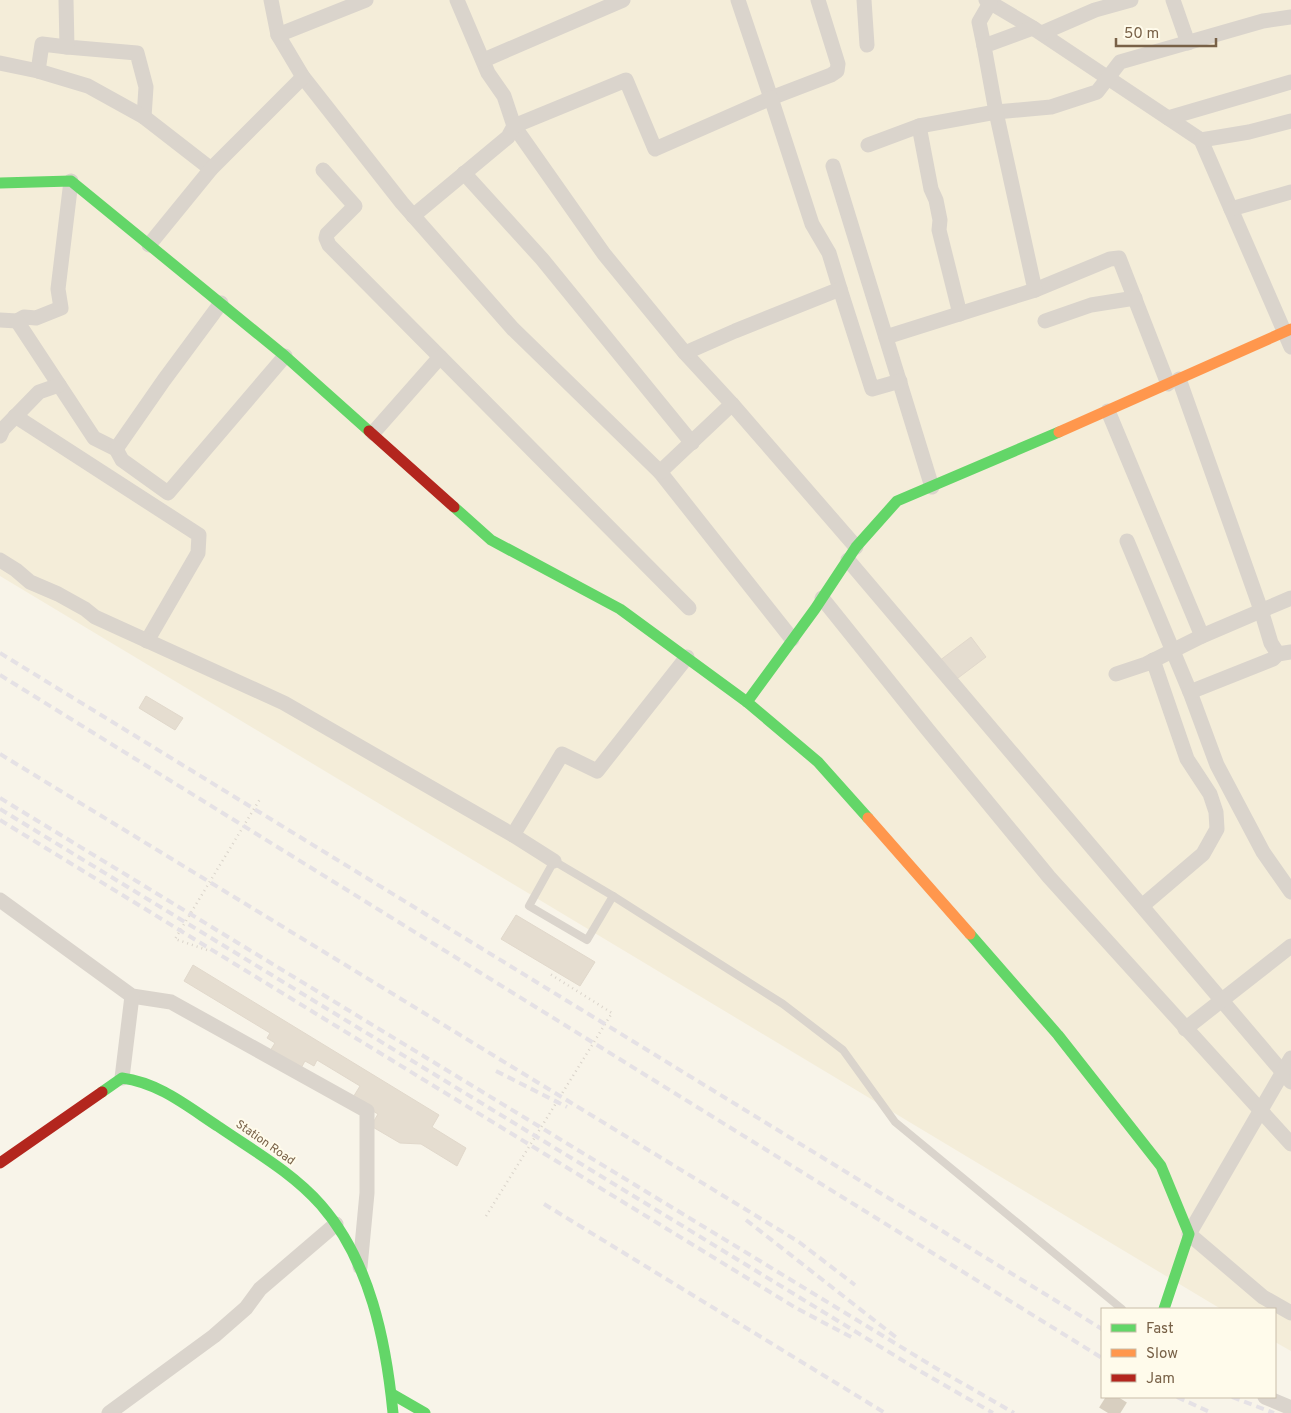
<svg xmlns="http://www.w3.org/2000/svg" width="1291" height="1413" viewBox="0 0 1291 1413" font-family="Overpass,sans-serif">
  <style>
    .residential { fill: #f4edd9 }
    .building { fill: #e5ddd0; stroke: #e1d8cb }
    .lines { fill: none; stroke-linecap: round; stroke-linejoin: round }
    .secondary-tunnel { stroke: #d8cfc0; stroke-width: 21; stroke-dasharray: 21 11; stroke-linecap: butt }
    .path { stroke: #dad4cb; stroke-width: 2.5; stroke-dasharray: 1 4; stroke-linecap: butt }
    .lane { stroke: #dad4cc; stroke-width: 8 }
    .street { stroke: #dad4cc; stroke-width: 15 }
    .fast { stroke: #63d668; stroke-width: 11 }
    .slow { stroke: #ff974d; stroke-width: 11 }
    .jam { stroke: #b3261e; stroke-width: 11 }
    .rail { stroke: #e5e1e5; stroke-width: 4; stroke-dasharray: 8 5; stroke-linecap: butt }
    .labels { text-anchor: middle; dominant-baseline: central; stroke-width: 4; stroke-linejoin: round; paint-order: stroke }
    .street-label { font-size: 12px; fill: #786147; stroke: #fffbeb }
  </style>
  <rect width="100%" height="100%" fill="#f8f4e9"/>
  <!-- residential -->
  <polygon class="residential" points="0,0 1291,0 1291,1351 1275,1342 1275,1309 1221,1309 0,576"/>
  <!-- building -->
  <g class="building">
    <polygon points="971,637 986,657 954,681 939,661"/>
    <polygon points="146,696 183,718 175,730 139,708"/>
    <polygon points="516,915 595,962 580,986 501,939"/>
    <polygon points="193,965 439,1115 432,1127 466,1148 457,1166 421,1144 400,1143 371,1126 378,1114 352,1099 360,1086 317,1060 314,1066 305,1061 296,1077 265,1059 275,1043 267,1038 270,1033 184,981"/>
  </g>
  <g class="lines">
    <!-- secondary-tunnel -->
    <polyline class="secondary-tunnel" points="1108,1413 1118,1397"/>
    <!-- path -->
    <g class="path">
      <polyline points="207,950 175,939 260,799"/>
      <polyline points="486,1216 612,1013 550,974"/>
    </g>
    <!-- lane -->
    <g class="lane">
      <polygon points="554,861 613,896 587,940 529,906"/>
      <polyline points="613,896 783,1004 843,1050 895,1122 1122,1309"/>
    </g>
    <!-- street -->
    <g class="street">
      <polyline points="66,0 67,47 137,53 146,87 144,117"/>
      <polyline points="271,0 278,35 303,77 402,203 513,329 660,472 792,639"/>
      <polyline points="457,0 488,73 504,96 514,126 604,254 685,353 732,404 856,547"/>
      <polyline points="738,0 771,98 831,75 837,71 838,64 818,0"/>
      <polyline points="864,0 867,45"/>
      <polyline points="986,0 1033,28 1201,140 1291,347"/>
      <polyline points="1173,0 1188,43"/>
      <polyline points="1042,33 1095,10 1131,0"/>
      <polyline points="278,35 366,0"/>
      <polyline points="984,46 979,22 990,3"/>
      <polyline points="484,60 623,0"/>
      <polyline points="0,63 38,71 88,86 144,117 211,169"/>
      <polyline points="38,71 42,44 67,47"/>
      <polyline points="1168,118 1291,82"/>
      <polyline points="919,126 931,189 936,200 940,220 939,230 960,314"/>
      <polyline points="1201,140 1249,132 1291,121"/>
      <polyline points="868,145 919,126 996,112 1051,107 1097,92 1120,62 1263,21 1291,17"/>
      <polyline points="833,166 932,487"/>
      <polyline points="323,170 355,206 327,234 326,238 329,245 689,608"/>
      <polyline points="464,173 542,259 692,443"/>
      <polyline points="1231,209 1291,192"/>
      <polyline points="413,216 508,137 514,126 626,80 655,149 771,98 812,224 829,253 840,289 735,331 685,353"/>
      <polyline points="149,245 211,169 303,77"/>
      <polyline points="840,289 872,389 900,381"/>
      <polyline points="1035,290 1110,259 1119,258 1168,384"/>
      <polyline points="0,320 17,321 24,317 36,318 61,308 58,289 71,181"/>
      <polyline points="17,321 94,438 116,449 122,460 168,493 285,356"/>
      <polyline points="1045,321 1091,305 1135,298"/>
      <polyline points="886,337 1035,290 996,112 984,46 1033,28"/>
      <polyline points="1179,379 1261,610 1271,643 1278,654"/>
      <polyline points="1108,411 1202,636"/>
      <polyline points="15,416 199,535 198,553 147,641"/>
      <polyline points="373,433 440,357"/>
      <polyline points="0,436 3,429 39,392 59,385"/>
      <polyline points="116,449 164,380 221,303"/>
      <polyline points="660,472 732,404"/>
      <polyline points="1127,541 1190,692 1217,765 1263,852 1291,892"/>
      <polyline points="0,560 16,570 30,582 58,594 85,609 95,617 284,703 513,835"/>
      <polyline points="848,560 1291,1082"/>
      <polyline points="822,598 928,730 1049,877 1291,1144"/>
      <polyline points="1116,674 1146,664 1202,636 1291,598"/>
      <polyline points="1190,692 1273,659 1278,654 1291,652"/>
      <polyline points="554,861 513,835 562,754 597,771 687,657"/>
      <polyline points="0,900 132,996 171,1002 367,1111 367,1193 360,1267"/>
      <polyline points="1142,906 1203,854 1217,829 1216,812 1210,794 1187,759 1153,660"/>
      <polyline points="1185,1029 1291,946"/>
      <polyline points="1291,1058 1189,1234 1263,1297 1291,1313"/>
      <polyline points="122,1078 132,996"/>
      <polyline points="1265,1397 1291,1408"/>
      <polyline points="109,1413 214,1336 246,1308 260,1289 336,1224"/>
    </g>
    <!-- fast -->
    <g class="fast">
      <polyline points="0,183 71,181 285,356 369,431"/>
      <polyline points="454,507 491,540 620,609 747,702"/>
      <polyline points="868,818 818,762 747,702 815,609 856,547 897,501 1059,432"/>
      <polyline points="970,934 1058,1035 1161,1166 1189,1234 1164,1309"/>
      <path d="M102,1092L122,1078C160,1083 188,1107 219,1127C254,1151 293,1173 321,1205C370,1261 386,1341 393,1413"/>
      <polyline points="392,1394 425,1413"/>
    </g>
    <!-- slow -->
    <g class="slow">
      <polyline points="1059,432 1291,329"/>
      <polyline points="868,818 970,934"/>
    </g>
    <!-- jam -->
    <g class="jam">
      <polyline points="369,431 454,507"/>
      <polyline points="0,1163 102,1092"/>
    </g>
    <!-- rail -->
    <g class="rail">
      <polyline points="0,653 1102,1329"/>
      <polyline points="0,675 1102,1358"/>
      <polyline points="0,754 799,1242 855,1285"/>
      <polyline points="0,798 934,1367 1014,1413"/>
      <polyline points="0,809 920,1371 993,1413"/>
      <polyline points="0,820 796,1308 853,1338"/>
      <polyline points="496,1071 567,1107"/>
      <polyline points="544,1204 885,1413"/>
      <polyline points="746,1220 897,1338"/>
      <polyline points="1177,1397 1212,1413"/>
      <polyline points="1232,1397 1274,1413"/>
    </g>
  </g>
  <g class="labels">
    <!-- street labels -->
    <g class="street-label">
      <text transform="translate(265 1143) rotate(35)">Station Road</text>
    </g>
  </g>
  <!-- legend -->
  <rect x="1101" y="1308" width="175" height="90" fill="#fffbeb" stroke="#c9bda9"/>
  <rect x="1111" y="1324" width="25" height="8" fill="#63d668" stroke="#c9bda9"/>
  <text x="1146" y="1333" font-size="15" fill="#786147">Fast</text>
  <rect x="1111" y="1349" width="25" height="8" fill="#ff974d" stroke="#c9bda9"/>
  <text x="1146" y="1358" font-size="15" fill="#786147">Slow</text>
  <rect x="1111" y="1374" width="25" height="8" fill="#b3261e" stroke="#c9bda9"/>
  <text x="1146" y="1383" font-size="15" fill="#786147">Jam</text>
  <!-- scale -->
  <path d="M1116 38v8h100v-8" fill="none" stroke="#786147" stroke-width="2.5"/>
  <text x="1124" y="38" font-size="15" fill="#786147" stroke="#fffbeb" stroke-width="4" paint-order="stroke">50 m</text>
</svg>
